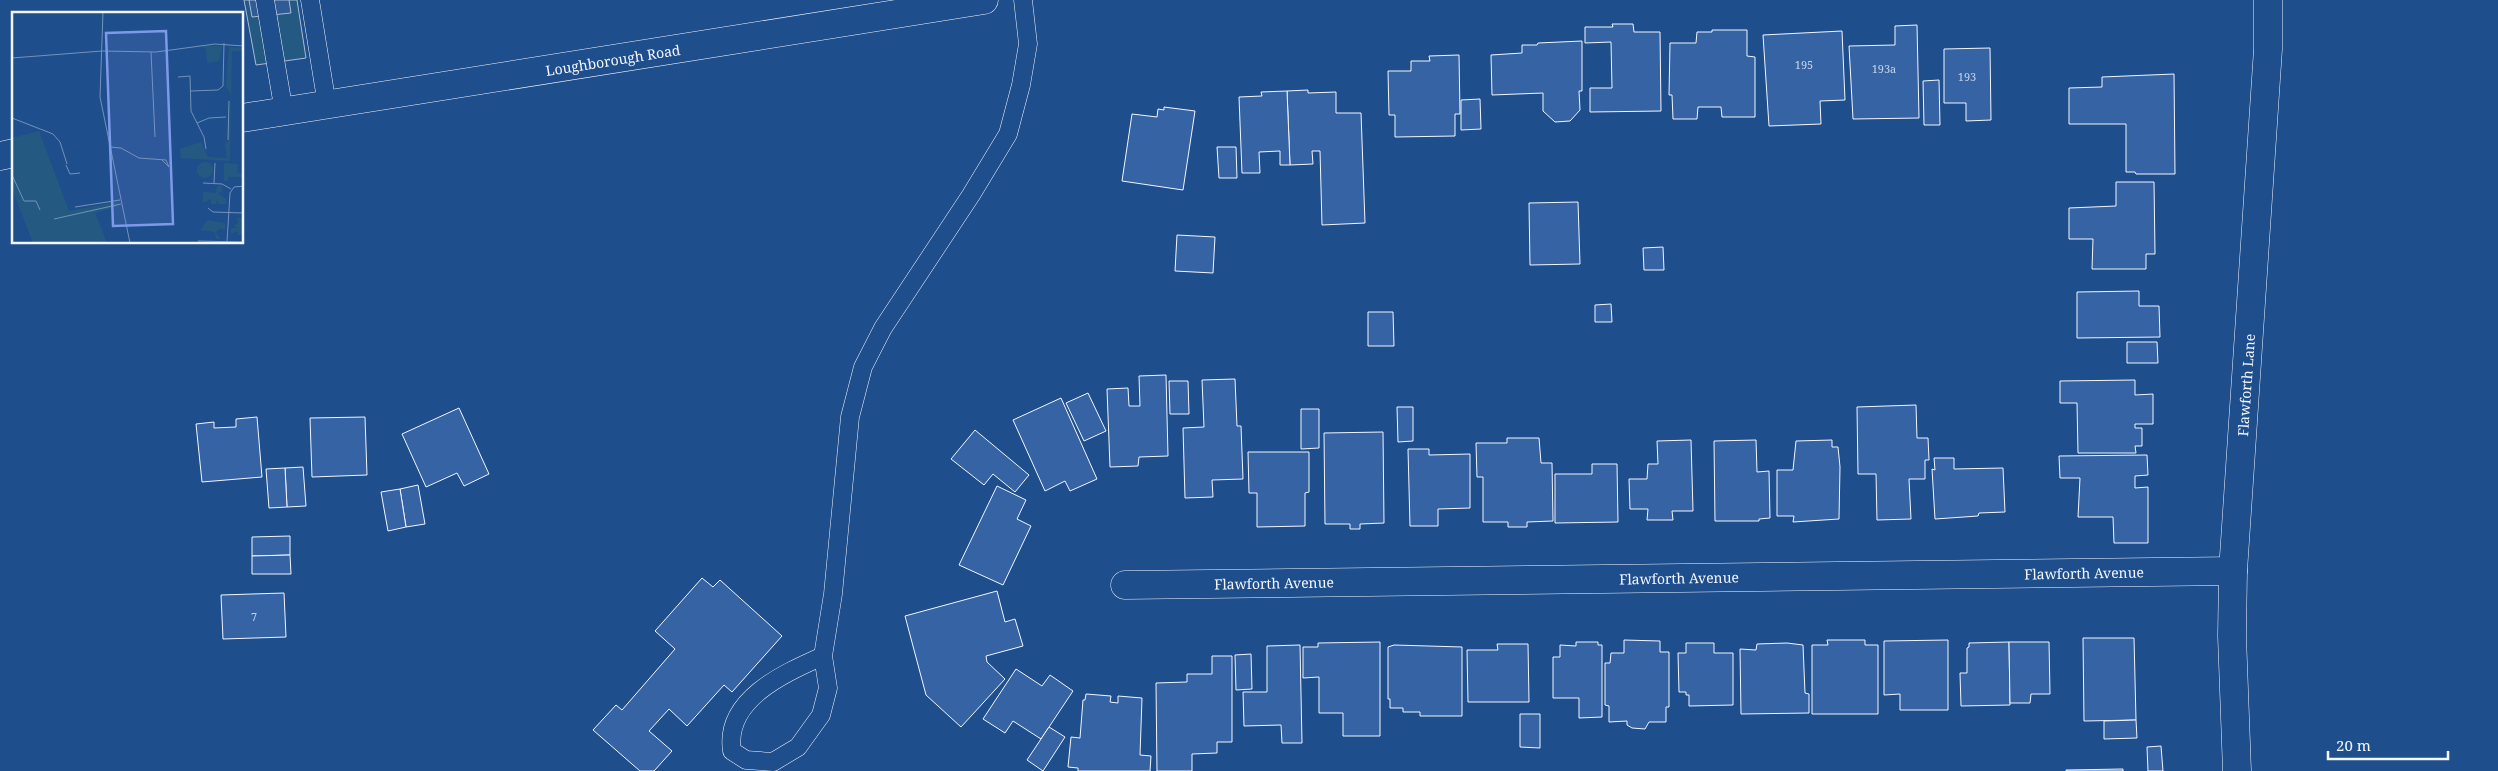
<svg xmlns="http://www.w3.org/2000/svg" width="2498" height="771" viewBox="0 0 2498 771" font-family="'Noto Serif',serif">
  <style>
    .green { fill: #245a82; stroke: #a8bbd7 }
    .parking { fill: #305b95; stroke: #a8bbd7 }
    .building { fill: #3563a3; stroke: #f2f6ff }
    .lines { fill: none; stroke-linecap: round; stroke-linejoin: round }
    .lane-casing { stroke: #f2f6ff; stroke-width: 19 }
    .street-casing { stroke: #f2f6ff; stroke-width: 29 }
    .secondary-casing { stroke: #f2f6ff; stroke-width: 29 }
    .primary-casing { stroke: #f2f6ff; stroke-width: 29 }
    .lane { stroke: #1f4e8c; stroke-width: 18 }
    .street { stroke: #1f4e8c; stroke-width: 28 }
    .secondary { stroke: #1f4e8c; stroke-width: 28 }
    .primary { stroke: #1f4e8c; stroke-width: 28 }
    .labels { text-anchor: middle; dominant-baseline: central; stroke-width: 4; stroke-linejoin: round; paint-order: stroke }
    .number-label { font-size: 11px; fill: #c3d1e8 }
    .street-label { font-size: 14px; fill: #f2f6ff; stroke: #1f4e8c }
    .inset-road { fill: none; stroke: #7391ba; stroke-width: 1 }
    .view { fill: #7d9aea; fill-opacity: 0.15; stroke: #7d9aea; stroke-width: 2.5 }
    .inset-edge { fill: none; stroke: #f2f6ff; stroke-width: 2.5 }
  </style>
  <rect width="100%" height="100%" fill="#1f4e8c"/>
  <!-- green -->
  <polygon class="green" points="244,0 297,0 306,58 256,65"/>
  <!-- parking -->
  <polygon class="parking" points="249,0 289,0 291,13 252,17"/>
  <!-- building -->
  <g class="building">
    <polygon points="1612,24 1633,24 1634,32 1660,32 1661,111 1590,112 1590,88 1612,88 1611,42 1585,43 1585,27 1613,27"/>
    <polygon points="1917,25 1919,118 1853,119 1849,46 1895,45 1895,26"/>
    <polygon points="1712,30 1747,30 1747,56 1755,57 1755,117 1722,117 1721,107 1698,107 1697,119 1673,119 1672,95 1669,95 1670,43 1696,43 1697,32 1712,32"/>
    <polygon points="1842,31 1845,100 1820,101 1821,124 1769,126 1763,35"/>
    <polygon points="1582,41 1582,91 1579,91 1580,110 1570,121 1555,122 1543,111 1543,93 1492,95 1491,55 1522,53 1522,45 1537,45 1538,43"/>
    <polygon points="1990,48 1991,120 1966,121 1966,103 1944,103 1944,49"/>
    <polygon points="1459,55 1460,114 1455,114 1455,136 1395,137 1395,115 1389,115 1388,71 1411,71 1411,61 1430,61 1429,56"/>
    <polygon points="2174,74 2175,174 2136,174 2135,172 2126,172 2126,124 2069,124 2069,88 2102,87 2102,77"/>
    <polygon points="1939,80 1940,125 1924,125 1923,81"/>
    <polygon points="1308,90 1308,93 1336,92 1336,113 1361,113 1365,223 1322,225 1320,151 1312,151 1313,164 1290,165 1287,91"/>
    <polygon points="1287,91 1290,165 1280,165 1280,151 1259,152 1260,173 1242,173 1239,97 1262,96 1261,92"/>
    <polygon points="1480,99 1481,129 1461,130 1461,100"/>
    <polygon points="1164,107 1195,111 1183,190 1122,181 1132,114 1157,117 1158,109 1164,110"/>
    <polygon points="1217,147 1236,147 1237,178 1219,178"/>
    <polygon points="2116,182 2154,182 2155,254 2146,254 2146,269 2092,269 2093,239 2069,239 2069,208 2116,206"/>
    <polygon points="1578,202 1580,264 1530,265 1529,203"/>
    <polygon points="1177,235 1215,237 1213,273 1175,271"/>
    <polygon points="1663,247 1664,270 1644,270 1643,248"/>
    <polygon points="2139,291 2139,306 2159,306 2160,337 2077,338 2077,292"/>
    <polygon points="1611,304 1612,322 1595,322 1595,305"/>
    <polygon points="1368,312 1393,312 1394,346 1368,346"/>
    <polygon points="2127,342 2157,342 2158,363 2127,363"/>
    <polygon points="1166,375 1168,456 1139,457 1138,466 1110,467 1107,389 1128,388 1129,406 1140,406 1139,376"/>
    <polygon points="1235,379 1237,426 1241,426 1243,479 1212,480 1213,497 1185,498 1183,428 1204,427 1202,380"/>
    <polygon points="2135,380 2135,395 2153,394 2153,424 2135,424 2135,428 2142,428 2142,446 2135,446 2136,453 2078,453 2077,403 2060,403 2060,381"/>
    <polygon points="1169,381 1188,381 1189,414 1170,414"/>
    <polygon points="1088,393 1106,431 1084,441 1066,403"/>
    <polygon points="1061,398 1097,479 1070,491 1065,481 1045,491 1013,420"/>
    <polygon points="1916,405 1917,438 1928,438 1929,460 1925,460 1925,479 1909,479 1911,519 1877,520 1876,474 1858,474 1857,407"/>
    <polygon points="1397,407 1413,407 1413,441 1398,442"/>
    <polygon points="459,408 489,474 464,486 457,473 426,487 402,434"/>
    <polygon points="1301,409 1319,409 1319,448 1301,449"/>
    <polygon points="257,417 262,477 202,482 196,424 214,422 214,428 236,427 236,419"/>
    <polygon points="365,417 367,475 312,477 310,418"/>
    <polygon points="975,430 1029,475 1015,492 993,474 984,485 951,459"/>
    <polygon points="1383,432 1384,523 1360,524 1360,529 1350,529 1350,524 1325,524 1324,433"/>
    <polygon points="1507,438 1539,438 1541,463 1552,463 1553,521 1527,522 1527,527 1508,527 1508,522 1483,522 1483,477 1477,477 1476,443 1507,443"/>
    <polygon points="1691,440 1693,511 1672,511 1673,520 1647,520 1648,509 1630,509 1629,479 1647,479 1648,464 1658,464 1657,441"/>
    <polygon points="1756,440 1757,472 1769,471 1770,518 1759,519 1759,521 1715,521 1714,441"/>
    <polygon points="1832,440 1832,447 1838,447 1840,467 1839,519 1793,522 1794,516 1777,516 1777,470 1793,470 1796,441"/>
    <polygon points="1408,449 1429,449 1429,455 1470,454 1470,508 1438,509 1438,526 1410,526"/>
    <polygon points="1248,452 1309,452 1309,492 1305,493 1305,526 1257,527 1257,493 1249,493"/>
    <polygon points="2147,455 2148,475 2135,476 2135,488 2148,487 2148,543 2114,543 2113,517 2078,517 2080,478 2060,478 2059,456"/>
    <polygon points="1934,458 1954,458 1954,469 2003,468 2005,512 1979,513 1978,516 1935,519 1932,469 1935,470"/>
    <polygon points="1592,464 1617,464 1618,522 1555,523 1555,474 1592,474"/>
    <polygon points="303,467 306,506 287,507 285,468"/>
    <polygon points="285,468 287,507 269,508 266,469"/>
    <polygon points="418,485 425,524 406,527 400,489"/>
    <polygon points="997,486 1026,500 1017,519 1031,526 1003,585 959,565"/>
    <polygon points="400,489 406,527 388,531 381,492"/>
    <polygon points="290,536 290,555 252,556 252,537"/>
    <polygon points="290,555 291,574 252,574 252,556"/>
    <polygon points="702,578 713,587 720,580 782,636 732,692 724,685 687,726 669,709 649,731 672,751 654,771 640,771 593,730 616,705 622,710 675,649 655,631"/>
    <polygon points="997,591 1005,622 1015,619 1023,646 986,656 987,662 1005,679 961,727 926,695 905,616"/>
    <polygon points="284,593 286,637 223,639 221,595"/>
    <polygon points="2083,638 2134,638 2136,720 2084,721"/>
    <polygon points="1624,640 1660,641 1660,652 1669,652 1669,707 1666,707 1666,722 1649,722 1645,729 1632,728 1627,725 1627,721 1609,722 1609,706 1605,705 1605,663 1610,663 1611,653 1624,653"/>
    <polygon points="1827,640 1865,640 1865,645 1878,645 1878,714 1812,714 1812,645 1828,645"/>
    <polygon points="1948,640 1948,710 1900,710 1900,694 1884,695 1884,641"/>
    <polygon points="1380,642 1380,736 1343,736 1343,713 1319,713 1319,677 1303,678 1303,647 1318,647 1318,643"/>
    <polygon points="1576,642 1598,642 1598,645 1602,645 1602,717 1579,718 1579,698 1553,698 1553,657 1560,657 1560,645 1576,646"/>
    <polygon points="2009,642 2010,705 1961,706 1960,673 1967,673 1967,648 1969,647 1969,643"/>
    <polygon points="2009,642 2049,642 2050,694 2031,694 2030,703 2010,703"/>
    <polygon points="1686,643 1714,643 1714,653 1733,653 1733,705 1689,706 1689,695 1686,695 1686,692 1679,692 1678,653 1686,653"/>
    <polygon points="1787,643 1803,645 1805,693 1809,694 1809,713 1741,714 1740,649 1756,650 1757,644"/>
    <polygon points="1497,644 1528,644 1529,702 1468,702 1467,650 1498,650"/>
    <polygon points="1300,645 1302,743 1282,743 1281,725 1244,726 1243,692 1267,692 1267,646"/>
    <polygon points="1394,645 1462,647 1462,716 1420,716 1420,712 1403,712 1403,708 1390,708 1390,699 1388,699 1388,647"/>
    <polygon points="1251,654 1252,689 1236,690 1235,655"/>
    <polygon points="1212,656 1232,656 1232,742 1217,742 1217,753 1192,754 1192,771 1157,771 1156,683 1187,682 1187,674 1212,674"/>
    <polygon points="1016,669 1042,686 1050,675 1073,691 1041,739 1013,721 1005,733 983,719"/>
    <polygon points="1086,694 1111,696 1110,702 1118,703 1118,696 1142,698 1140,755 1151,756 1150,771 1078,771 1078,768 1068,767 1071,737 1080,738 1083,700 1085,700"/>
    <polygon points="1520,714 1540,714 1540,748 1520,747"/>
    <polygon points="2136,720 2137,738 2104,739 2104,721"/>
    <polygon points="1049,727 1065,737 1043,771 1027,760"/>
    <polygon points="2161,746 2163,771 2148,771 2147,747"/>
    <polygon points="2123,769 2123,771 2066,771 2066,770"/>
  </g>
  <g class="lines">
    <defs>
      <g id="lane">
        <polyline points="265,0 284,112"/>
        <polyline points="310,0 327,105"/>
        <path d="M823,656C785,673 724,699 732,751L746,760L773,762L798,747L821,715L828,688L823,656L833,594L850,417L863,367L883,328L971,195L1008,134L1021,85L1028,44L1023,0"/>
      </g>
      <polyline id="street" points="1125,585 2233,571"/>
      <polyline id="secondary" points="2237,771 2232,636 2233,571 2268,49 2268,0"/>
      <g id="primary">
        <polyline points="242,118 984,0"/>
        <polyline points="0,156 14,153"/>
      </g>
    </defs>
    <!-- lane casing -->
    <use href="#lane" class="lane-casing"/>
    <!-- street casing -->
    <use href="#street" class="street-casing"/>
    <!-- secondary casing -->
    <use href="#secondary" class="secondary-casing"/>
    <!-- primary casing -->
    <use href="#primary" class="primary-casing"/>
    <!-- lane -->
    <use href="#lane" class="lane"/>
    <!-- street -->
    <use href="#street" class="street"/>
    <!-- secondary -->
    <use href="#secondary" class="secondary"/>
    <!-- primary -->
    <use href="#primary" class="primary"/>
  </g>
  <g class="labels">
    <!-- number labels -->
    <g class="number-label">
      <text x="1804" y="64">195</text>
      <text x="1884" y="68">193a</text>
      <text x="1967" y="76">193</text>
      <text x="254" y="616">7</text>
    </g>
    <!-- street labels -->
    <g class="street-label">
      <text transform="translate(613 60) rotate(-9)">Loughborough Road</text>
      <text transform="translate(2246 385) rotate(-86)">Flawforth Lane</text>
      <text transform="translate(2084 573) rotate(-1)">Flawforth Avenue</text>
      <text transform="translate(1679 578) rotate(-1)">Flawforth Avenue</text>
      <text transform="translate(1274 583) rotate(-1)">Flawforth Avenue</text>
    </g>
  </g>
  <!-- overview -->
  <g transform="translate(12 12)">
    <rect width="231" height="231" fill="#1f4e8c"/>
    <path d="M190,34H210L207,49L195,51L194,37ZM217,35L231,36V39H220L218,149L169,146L168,137L189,130L196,145L215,146L213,132L216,130L219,84L214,73ZM27,119L57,199L105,190L106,194L83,201L95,231H21L0,177V126ZM185 158a8 8 0 1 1 16 0a8 8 0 1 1-16 0ZM212,151L226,152L225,161H231V165H218L217,162L216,169H212ZM205,174H210V180L206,181L214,187V192H206L205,187L204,192H199V187L191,191V180L204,181ZM225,206H231V223H226L225,219L219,222V216H226L222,214L226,211ZM195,208L213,211V218L208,216L204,220L208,227H204L203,220L189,218Z" fill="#245a82"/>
    <path class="inset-road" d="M91,0L88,85L118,231M90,39L144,40L203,32L232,34M139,40L143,125M0,46L90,39M166,65L178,64L179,99L192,125L194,137M179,79L206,78L211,74L212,31M0,106L41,122L48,130L55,152M185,111L197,106L214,105M216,128L217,89M98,135L109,136L127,146L154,148L157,155L150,148M54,153L58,162L68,161M0,163L12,189H24L28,198M191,171L210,172L219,177M202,171L203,151M63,195L108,188M196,196L201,200L232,201M42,207L109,192M186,229L232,230M215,230L218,181L222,175L232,174"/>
    <path class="view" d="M154,19L161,212L101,214L94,21Z"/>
    <rect width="231" height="231" class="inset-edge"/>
  </g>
  <!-- scale -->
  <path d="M2328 751v8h120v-8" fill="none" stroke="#f2f6ff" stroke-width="2.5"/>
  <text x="2336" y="751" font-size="15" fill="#f2f6ff" stroke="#1f4e8c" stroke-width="4" paint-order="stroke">20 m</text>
</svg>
